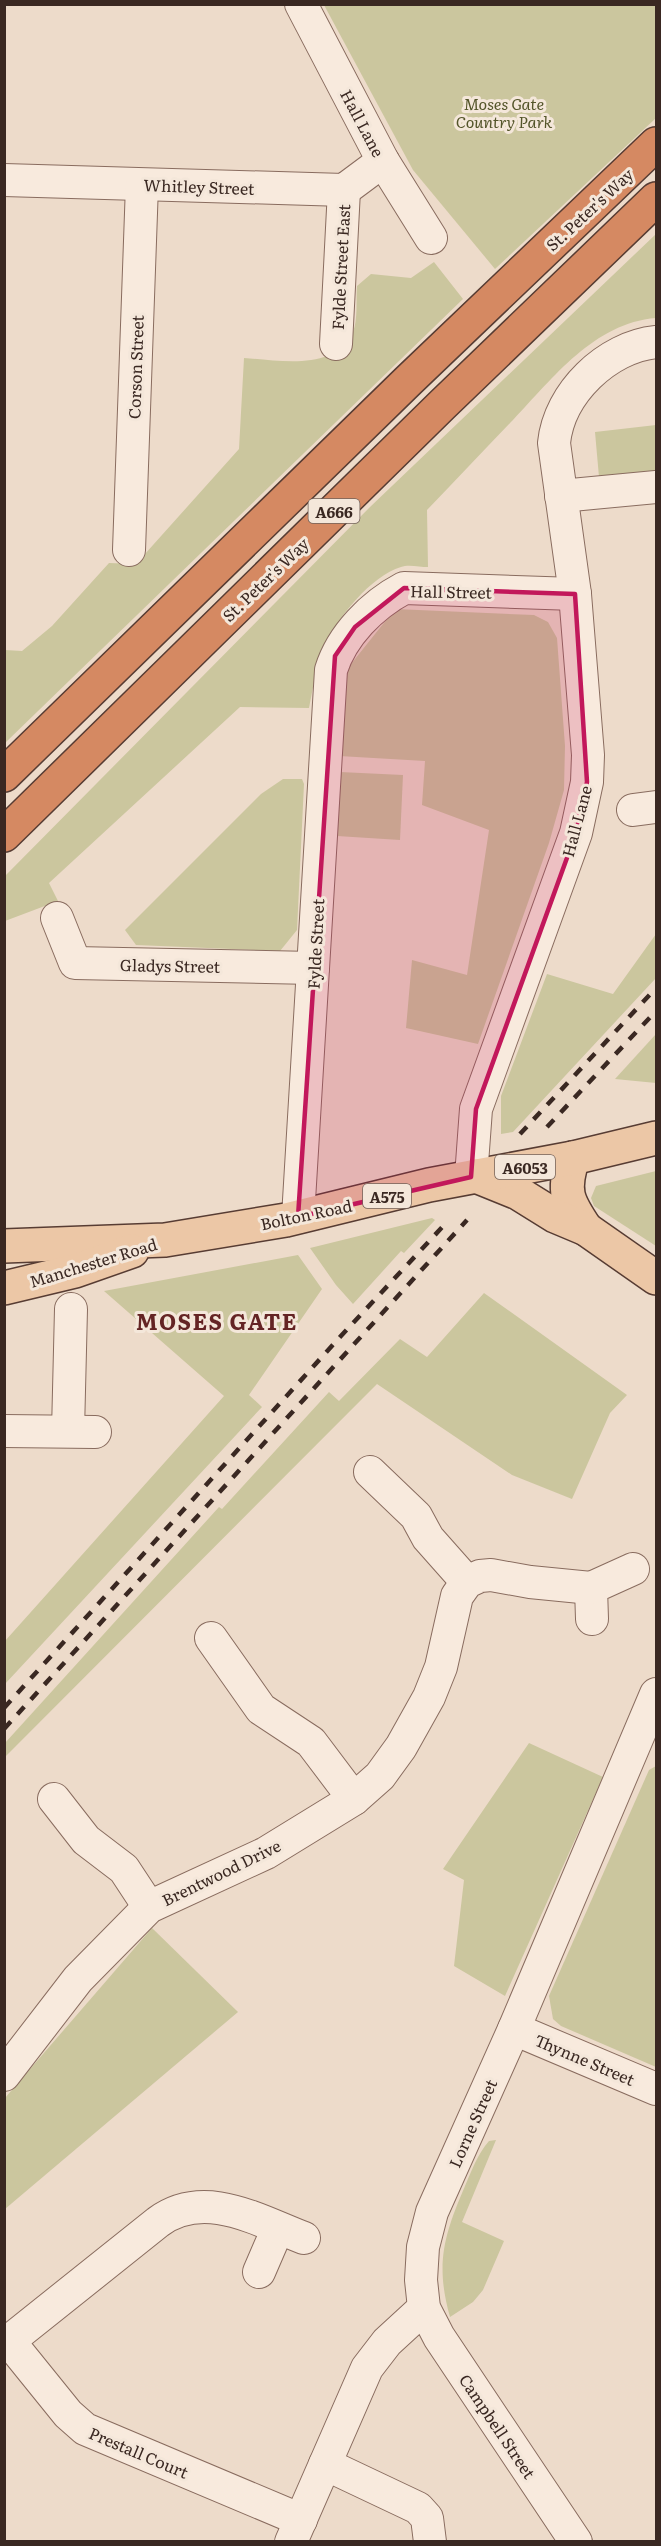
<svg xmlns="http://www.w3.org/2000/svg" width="661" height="2546" viewBox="0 0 661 2546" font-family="Literata,serif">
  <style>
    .green { fill: #cbc69e }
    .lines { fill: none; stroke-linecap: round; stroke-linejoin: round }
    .minor-casing { stroke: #896c5f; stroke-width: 34 }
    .major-casing { stroke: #573c33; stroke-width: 36 }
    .highway-casing { stroke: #573c33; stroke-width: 36 }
    .minor { stroke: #f8eadd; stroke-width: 32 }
    .major { stroke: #ecc7a6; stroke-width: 33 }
    .highway { stroke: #d58962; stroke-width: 33 }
    .rail { stroke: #3a2822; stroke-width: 4.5; stroke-dasharray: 10 10; stroke-linecap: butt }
    .marked { fill: #c2185b; fill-opacity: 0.2; stroke: #c2185b; stroke-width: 4.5; stroke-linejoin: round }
    .labels { text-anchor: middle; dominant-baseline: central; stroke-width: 6; stroke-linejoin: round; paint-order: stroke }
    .shield { fill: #f4e7da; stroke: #726159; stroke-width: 1.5 }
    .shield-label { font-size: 15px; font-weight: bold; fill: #3a2822 }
    .park-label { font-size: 16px; font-style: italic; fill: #54552a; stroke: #f4e7da }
    .street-label { font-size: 16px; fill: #3a2822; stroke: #f4e7da }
    .district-label { font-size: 22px; font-weight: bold; letter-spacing: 1.5px; fill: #642424; stroke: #f4e7da }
  </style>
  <rect width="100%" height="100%" fill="#eddbca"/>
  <!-- green -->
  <g class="green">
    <polygon points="324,5 656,5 656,118 495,269 413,170"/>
    <path d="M656,234V318C594,323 553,378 513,420C484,450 456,480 427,510L428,567C420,567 408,564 401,567C371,576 337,618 325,646C317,666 313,687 309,708L240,707L49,883L58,901L5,921V876L370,507Z"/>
    <path d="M434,262L463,299L5,743V650L22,651L52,626L109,563L136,564L239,449L244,358C279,360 335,372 353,332C358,320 356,299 357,286L371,274L411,278Z"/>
    <polygon points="656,425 656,471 599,477 595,432"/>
    <polygon points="395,609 534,615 548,622 557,638 565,746 564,790 549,843 478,1044 406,1028 412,960 467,975 489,830 422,805 425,761 339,756 343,674"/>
    <polygon points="340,772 403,775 400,840 337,836"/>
    <polygon points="283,779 302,779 304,784 297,930 280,951 136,945 125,930 261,794"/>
    <polygon points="656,934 656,978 513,1132 501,1134 501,1096 547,974 613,994"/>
    <polygon points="656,1034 656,1083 615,1079"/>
    <polygon points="656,1171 656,1246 594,1206 591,1198 596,1186"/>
    <polygon points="432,1218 435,1220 404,1253 401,1251 353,1304 336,1285 310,1248"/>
    <polygon points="298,1255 322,1289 249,1395 262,1407 5,1684 5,1641 224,1396 104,1291"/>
    <polygon points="484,1293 627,1395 610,1413 572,1499 512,1475 377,1384 5,1757 5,1743 219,1507 222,1509 329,1392 339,1401 400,1339 427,1357"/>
    <polygon points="529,1743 603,1777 505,1996 454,1966 464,1880 443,1869"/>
    <polygon points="656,1766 656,2067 561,2026 553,2019 549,1996 649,1770"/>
    <polygon points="152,1928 238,2012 5,2209 5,2098"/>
    <path d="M496,2140L462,2222L504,2241L483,2290L473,2302L450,2317C435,2264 444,2235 465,2186C472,2170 477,2155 489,2141Z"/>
  </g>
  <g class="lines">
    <defs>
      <g id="minor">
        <polyline points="301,4 383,161 431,238"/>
        <polyline points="4,180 344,190 383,161"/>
        <polyline points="336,344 344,190"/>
        <polyline points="561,496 656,487"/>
        <polyline points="129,550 142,185"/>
        <polyline points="633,810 656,807"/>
        <polyline points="57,918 75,963 313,968"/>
        <path d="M471,1177L476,1109L576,833L587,782L588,755L575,594L554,443C559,393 607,347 656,342"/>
        <path d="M298,1217L331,670C342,635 372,605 404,588L575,594"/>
        <polyline points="4,1431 95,1432"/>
        <polyline points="68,1431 71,1309"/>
        <polyline points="370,1472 416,1516 428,1538 467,1582"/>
        <polyline points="592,1619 591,1588 633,1569"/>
        <polyline points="211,1638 261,1709 311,1742 354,1799"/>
        <polyline points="54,1799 86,1840 124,1869 149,1907"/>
        <polyline points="514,2029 656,2089"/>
        <polyline points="4,2075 78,1979 149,1907 266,1853 354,1799 380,1776 401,1747 429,1697 441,1667 457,1596 467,1582 480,1576 491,1575 530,1582 591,1588"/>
        <polyline points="259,2272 278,2228"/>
        <polyline points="9,2341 68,2414 85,2429 301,2520"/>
        <path d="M4,2345L158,2222C204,2188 257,2220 304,2238"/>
        <polyline points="325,2464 418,2508 427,2518 430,2542"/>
        <polyline points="291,2542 367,2368 387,2342 424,2308"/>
        <polyline points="576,2542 439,2337 424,2308 421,2280 423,2247 432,2212 514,2029 656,1694"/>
      </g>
      <g id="major">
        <path d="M573,1158C562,1191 567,1201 586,1229"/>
        <polyline points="476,1176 518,1193 555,1216 586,1229 656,1278"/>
        <polyline points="4,1246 165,1240 286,1220 429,1185 573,1158 656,1138"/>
        <polyline points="4,1288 75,1271 132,1251"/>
      </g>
      <g id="highway">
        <polyline points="4,775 408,381 656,144"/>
        <polyline points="4,835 442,405 656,199"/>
      </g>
    </defs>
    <!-- minor casing -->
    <use href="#minor" class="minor-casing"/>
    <!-- major casing -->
    <use href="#major" class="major-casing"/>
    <!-- highway casing -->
    <use href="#highway" class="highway-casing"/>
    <!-- minor -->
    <use href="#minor" class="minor"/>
    <!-- major -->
    <use href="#major" class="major"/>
    <!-- highway -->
    <use href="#highway" class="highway"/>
    <!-- rail -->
    <g class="rail">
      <polyline points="547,1127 656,1011"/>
      <polyline points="520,1134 656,988"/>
      <polyline points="4,1708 340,1337 447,1222"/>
      <polyline points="4,1729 467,1220"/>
    </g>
  </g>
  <!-- marked area -->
  <path class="marked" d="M404,588L575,594L587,782L576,833L476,1109L471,1177L298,1217L335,656L355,627Z"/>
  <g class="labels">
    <!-- shield labels -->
    <g class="shield">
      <rect x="308.5" y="499" width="51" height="24" rx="4.5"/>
      <rect x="495" y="1155" width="60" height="24" rx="4.5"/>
      <rect x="363" y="1184" width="48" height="24" rx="4.5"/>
    </g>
    <g class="shield-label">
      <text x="334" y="511">A666</text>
      <text x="525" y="1167">A6053</text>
      <text x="387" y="1196">A575</text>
    </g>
    <!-- park labels -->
    <g class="park-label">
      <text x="504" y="103">Moses Gate<tspan x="504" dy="18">Country Park</tspan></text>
    </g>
    <!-- street labels -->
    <g class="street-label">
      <text transform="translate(363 123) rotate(62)">Hall Lane</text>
      <text transform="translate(199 186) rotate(2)">Whitley Street</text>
      <text transform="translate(589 209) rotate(-43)">St. Peter's Way</text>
      <text transform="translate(340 267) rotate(-87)">Fylde Street East</text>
      <text transform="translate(135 367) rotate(-88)">Corson Street</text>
      <text transform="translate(265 579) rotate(-44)">St. Peter's Way</text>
      <text transform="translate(451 591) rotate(1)">Hall Street</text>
      <text transform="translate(576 821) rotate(-75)">Hall Lane</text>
      <text transform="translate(315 944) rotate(-87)">Fylde Street</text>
      <text transform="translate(170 965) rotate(1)">Gladys Street</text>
      <text transform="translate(306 1214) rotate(-12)">Bolton Road</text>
      <text transform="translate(93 1262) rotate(-17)">Manchester Road</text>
      <text transform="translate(221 1872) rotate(-26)">Brentwood Drive</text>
      <text transform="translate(585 2059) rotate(23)">Thynne Street</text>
      <text transform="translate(472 2123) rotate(-66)">Lorne Street</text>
      <text transform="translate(498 2426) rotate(56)">Campbell Street</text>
      <text transform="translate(139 2452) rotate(23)">Prestall Court</text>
    </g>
    <!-- district labels -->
    <g class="district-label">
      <text x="217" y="1320">MOSES GATE</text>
    </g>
  </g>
  <!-- border -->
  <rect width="661" height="2546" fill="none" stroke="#3a2822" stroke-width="12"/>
</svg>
